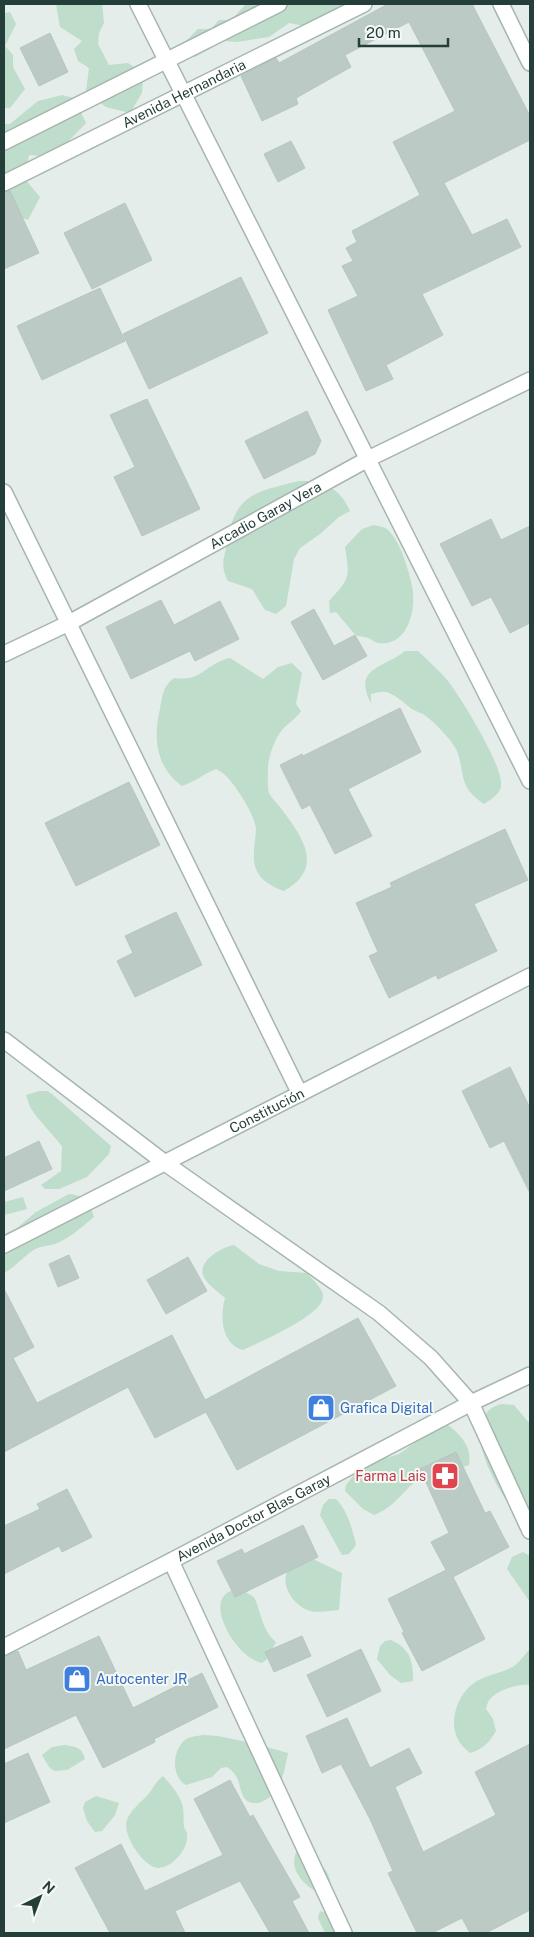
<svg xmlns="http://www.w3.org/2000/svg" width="534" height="1937" viewBox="0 0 534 1937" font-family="'Public Sans',sans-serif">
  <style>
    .green { fill: #beddca }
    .building { fill: #bccac6; stroke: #b6c6c1 }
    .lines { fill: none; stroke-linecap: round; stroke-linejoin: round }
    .minor-casing { stroke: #a7b5b1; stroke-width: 18 }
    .tertiary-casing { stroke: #a7b5b1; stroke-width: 18 }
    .minor { stroke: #fff; stroke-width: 15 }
    .tertiary { stroke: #fff; stroke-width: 15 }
    .labels { text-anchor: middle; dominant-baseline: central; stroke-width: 4; stroke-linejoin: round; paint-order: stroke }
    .street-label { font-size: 14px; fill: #243e39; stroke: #f4f9f7 }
    .shop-label { font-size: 14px; fill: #366cbe; stroke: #f4f9f7; text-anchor: start }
    .health-label { font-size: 14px; fill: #be3a42; stroke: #f4f9f7; text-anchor: end }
  </style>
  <rect width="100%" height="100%" fill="#e4edea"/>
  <!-- green -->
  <g class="green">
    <polygon points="56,4 102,4 104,23 99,33 98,44 109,65 128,63 138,70 143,81 142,93 130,113 106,107 86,92 89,68 78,61 74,49 82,41 60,27"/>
    <polygon points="246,4 259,6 262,4 342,4 334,22 326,30 289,23 269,37 237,42 224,41 195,57 182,45 198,29 211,29 219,20 231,20"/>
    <polygon points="10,12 16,24 5,46 13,55 13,67 25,89 10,108 4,108 4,13"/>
    <polygon points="62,95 74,98 86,123 53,157 29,155 25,179 40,197 28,220 5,211 4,203 4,124 10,124 38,101"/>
    <path d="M299,481C324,480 340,488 350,511L339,517L320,534L300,548L294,559L286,606L276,614L265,610L252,589L228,581C220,565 224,560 227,543C235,493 256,492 299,481Z"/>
    <path d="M374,525C378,526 385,527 388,530C401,543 408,568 412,586C417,609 408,647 378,643C374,642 371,639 368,638C364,636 359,637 356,635C353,633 340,616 336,612L330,613L329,601C350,578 350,578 345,547L362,529Z"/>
    <path d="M405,651H418C428,661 439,670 448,681C461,698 504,767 501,786C500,794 490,800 484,804C458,786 466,777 457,751C453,741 435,723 426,716C422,713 417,712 412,709C404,703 396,695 386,692C382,691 376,693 371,694V703C352,667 385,668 405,651Z"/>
    <path d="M230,658L263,679L278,667L292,663L302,673L296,704L301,711C294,721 288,723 282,730C275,738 269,755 268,766C268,773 267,786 269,793C272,799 279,805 283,811C305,840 323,869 284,891C265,884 252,874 254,852C254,844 256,836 256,829C255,815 237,788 228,778C225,774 220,771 216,769C203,774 195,782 182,786C156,767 153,739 160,709C163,694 162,688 174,678C203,682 204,664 230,658Z"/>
    <polygon points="40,1091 47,1091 52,1094 111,1146 109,1154 87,1177 59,1189 45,1189 41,1185 61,1171 62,1146 37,1117 30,1107 26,1095"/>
    <path d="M69,1194C86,1196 89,1200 94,1217C82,1227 70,1238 55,1244C47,1246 40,1246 32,1251C22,1258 15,1267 4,1273V1234L17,1228L36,1212Z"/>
    <polygon points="23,1197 27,1209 4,1215 4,1202"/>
    <path d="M234,1245L259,1264L279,1271L307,1273C312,1279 322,1288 323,1295C327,1314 258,1343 243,1350C221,1344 220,1316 225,1298C219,1292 206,1284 203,1275C198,1261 222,1247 234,1245Z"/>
    <path d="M501,1404L514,1405L530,1424V1532C508,1509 448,1420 501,1404Z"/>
    <path d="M444,1422C458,1432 473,1446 469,1465C461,1469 455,1464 447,1465C441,1465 433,1469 429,1472C407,1483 397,1507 374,1515L363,1509L345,1491L346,1485L354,1475L370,1463L399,1454Z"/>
    <path d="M329,1499H336C348,1512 352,1528 356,1545L349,1554L342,1555L339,1550L320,1515L323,1505Z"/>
    <polygon points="523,1552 530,1556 530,1602 507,1569 512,1557"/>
    <path d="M311,1558L342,1573L339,1610C328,1611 314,1614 305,1609C289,1600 277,1578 293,1565C298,1561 306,1560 311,1558Z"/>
    <path d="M240,1589L254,1597C261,1612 262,1630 276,1642L267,1659L262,1663C234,1658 197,1591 240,1589Z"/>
    <path d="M391,1640C411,1649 413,1662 413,1681L401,1683L390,1675L377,1659L380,1646L385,1641Z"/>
    <path d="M530,1649V1685C519,1683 499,1690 491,1698C488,1700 487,1705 486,1709L493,1719L496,1731C489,1743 483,1749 470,1753C464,1748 459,1743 456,1735C449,1714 462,1687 481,1679C492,1674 505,1672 514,1666C520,1662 525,1654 530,1649Z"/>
    <path d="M204,1735L218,1736L251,1743L288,1753C284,1772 281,1795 261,1802C257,1804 250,1804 246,1800C237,1790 243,1777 227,1767L221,1768L212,1777L186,1785C171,1777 172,1750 185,1740C190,1736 197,1736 204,1735Z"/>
    <path d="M65,1745C76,1747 82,1747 85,1759L67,1770L54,1771L49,1767L42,1755L52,1747Z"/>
    <path d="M163,1776C171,1785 181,1796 183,1808C184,1815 183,1821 184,1827C185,1830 187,1832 187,1834C190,1848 169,1873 154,1867C141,1862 122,1834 127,1820C130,1811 140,1803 146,1797C153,1790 155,1782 163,1776Z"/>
    <polygon points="96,1796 119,1803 115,1815 102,1831 95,1832 87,1821 83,1808 85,1802"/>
    <path d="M297,1851C314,1860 334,1868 330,1890L320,1894C305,1886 287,1869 297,1851Z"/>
    <polygon points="320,1911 343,1918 354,1933 325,1933 318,1918"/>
  </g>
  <!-- building -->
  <g class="building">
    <polygon points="388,4 472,4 530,116 530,140 444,183 472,235 507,219 521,247 422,294 443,335 386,365 393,379 366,391 328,310 358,296 342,266 353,261 346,248 357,242 352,231 420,195 393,142 455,111 409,22 345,55 351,67 296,98 298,104 262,121 241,76 276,58 279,63"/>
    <polygon points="50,33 68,72 39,86 20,48"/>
    <polygon points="291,141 305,168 278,182 264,154"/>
    <polygon points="10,191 39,253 4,269 4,192"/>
    <polygon points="125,203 152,260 92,289 64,233"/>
    <polygon points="241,277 268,333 149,389 123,334"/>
    <polygon points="100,288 125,341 42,380 17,326"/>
    <polygon points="147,399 200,509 142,536 114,477 135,467 110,415"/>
    <polygon points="307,411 321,441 315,454 264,479 245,441"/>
    <polygon points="491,519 501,540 530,526 530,623 510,633 491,597 472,606 440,544"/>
    <polygon points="161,600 174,625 220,601 239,639 195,661 190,651 131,679 106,627"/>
    <polygon points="314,609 334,646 355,635 367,656 323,680 291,622"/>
    <polygon points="400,708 421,752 348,789 372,836 335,854 310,805 302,809 280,765 302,754 303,756"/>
    <polygon points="129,782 160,845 76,886 45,823"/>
    <polygon points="505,829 528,880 474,904 497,951 438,979 436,975 389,998 369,956 378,952 356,903 392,887 390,883"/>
    <polygon points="176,912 202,965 135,997 117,961 133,953 125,936"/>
    <polygon points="510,1067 530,1108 530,1193 504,1141 490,1148 462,1091"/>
    <polygon points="39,1141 52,1169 4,1191 4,1158"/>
    <polygon points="69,1255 79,1278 58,1287 49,1264"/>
    <polygon points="188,1257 207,1291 166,1314 147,1280"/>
    <polygon points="4,1289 34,1347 13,1358 37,1403 172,1335 205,1400 358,1318 396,1386 237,1470 206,1412 155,1438 128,1387 4,1452"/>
    <polygon points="456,1452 485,1513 490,1511 509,1547 453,1577 485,1639 422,1671 402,1633 404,1632 388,1599 446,1570 431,1542 449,1533 420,1469"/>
    <polygon points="67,1489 92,1537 62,1552 59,1546 4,1574 4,1526 40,1509 37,1504"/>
    <polygon points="303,1525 318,1557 235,1597 217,1561 242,1549 244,1554"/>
    <polygon points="99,1636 133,1708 202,1673 218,1707 154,1739 155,1742 103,1768 76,1715 4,1749 4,1656 18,1651 26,1670"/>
    <polygon points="302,1636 311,1656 274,1672 265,1652"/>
    <polygon points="361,1649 381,1691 327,1717 307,1675"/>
    <polygon points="347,1718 370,1768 409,1748 422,1773 395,1787 423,1852 496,1815 475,1772 530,1744 530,1910 486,1933 470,1933 462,1918 432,1933 417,1933 388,1873 393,1871 370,1819 341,1764 322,1773 306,1736"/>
    <polygon points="28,1753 50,1802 4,1823 4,1764"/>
    <polygon points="230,1780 250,1817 253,1815 300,1897 292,1901 309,1933 270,1933 240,1881 175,1911 185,1933 110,1933 75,1868 121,1844 145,1891 223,1855 194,1799"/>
  </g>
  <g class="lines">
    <defs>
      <g id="minor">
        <polyline points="138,4 530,781"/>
        <polyline points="501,4 530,63"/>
        <polyline points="4,142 279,4"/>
        <path id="s1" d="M4,183L364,4"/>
        <polyline points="4,492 300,1094"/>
        <path id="s2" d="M4,654L69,623L368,459L530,380"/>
        <polyline points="4,1040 165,1163 379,1313 431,1358 471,1403 530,1531"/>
        <path id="s3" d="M4,1245L530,976"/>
        <polyline points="171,1561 344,1933"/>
      </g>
      <g id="tertiary">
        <path id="s4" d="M4,1647L171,1561L471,1403L530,1375"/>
      </g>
    </defs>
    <!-- minor casing -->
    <use href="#minor" class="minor-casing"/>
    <!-- tertiary casing -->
    <use href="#tertiary" class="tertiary-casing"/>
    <!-- minor -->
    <use href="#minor" class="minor"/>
    <!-- tertiary -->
    <use href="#tertiary" class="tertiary"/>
  </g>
  <!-- icons -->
  <defs>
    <symbol id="shop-square" viewBox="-11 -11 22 22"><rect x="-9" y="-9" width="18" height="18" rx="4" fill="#3f7fe0" stroke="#f4f9f7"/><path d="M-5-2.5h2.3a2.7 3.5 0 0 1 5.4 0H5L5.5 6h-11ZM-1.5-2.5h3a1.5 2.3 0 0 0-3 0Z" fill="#fff"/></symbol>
    <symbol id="pharmacy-square" viewBox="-11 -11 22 22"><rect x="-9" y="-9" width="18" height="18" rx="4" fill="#e0444e" stroke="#f4f9f7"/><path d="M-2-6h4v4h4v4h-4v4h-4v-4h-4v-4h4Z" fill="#fff"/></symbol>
  </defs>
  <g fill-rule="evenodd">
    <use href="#shop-square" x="305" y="1392" width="32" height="32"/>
    <use href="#pharmacy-square" x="429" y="1460" width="32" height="32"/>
    <use href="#shop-square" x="61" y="1663" width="32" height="32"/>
  </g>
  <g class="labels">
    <!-- street labels -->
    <g class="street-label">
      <text stroke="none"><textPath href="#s1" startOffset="201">Avenida Hernandaria</textPath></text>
      <text stroke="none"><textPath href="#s2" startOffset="296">Arcadio Garay Vera</textPath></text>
      <text stroke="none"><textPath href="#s3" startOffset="295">Constitución</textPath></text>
      <text stroke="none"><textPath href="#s4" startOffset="281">Avenida Doctor Blas Garay</textPath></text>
    </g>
    <!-- shop labels -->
    <g class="shop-label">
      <text x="340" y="1408">Grafica Digital</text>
      <text x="96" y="1679">Autocenter JR</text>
    </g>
    <!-- health labels -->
    <g class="health-label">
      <text x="426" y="1476">Farma Lais</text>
    </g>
  </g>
  <!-- border -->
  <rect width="534" height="1937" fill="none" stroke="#243e39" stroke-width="10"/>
  <!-- north arrow -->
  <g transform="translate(40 1897) rotate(42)" stroke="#f4f9f7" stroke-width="4" paint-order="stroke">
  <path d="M0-4L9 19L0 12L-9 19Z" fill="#243e39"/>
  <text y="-8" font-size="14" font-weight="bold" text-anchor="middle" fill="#243e39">N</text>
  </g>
  <!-- scale -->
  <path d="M359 38v8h89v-8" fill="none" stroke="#243e39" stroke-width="2.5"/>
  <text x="366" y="38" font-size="15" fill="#243e39" stroke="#f4f9f7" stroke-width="4" paint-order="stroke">20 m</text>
</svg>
